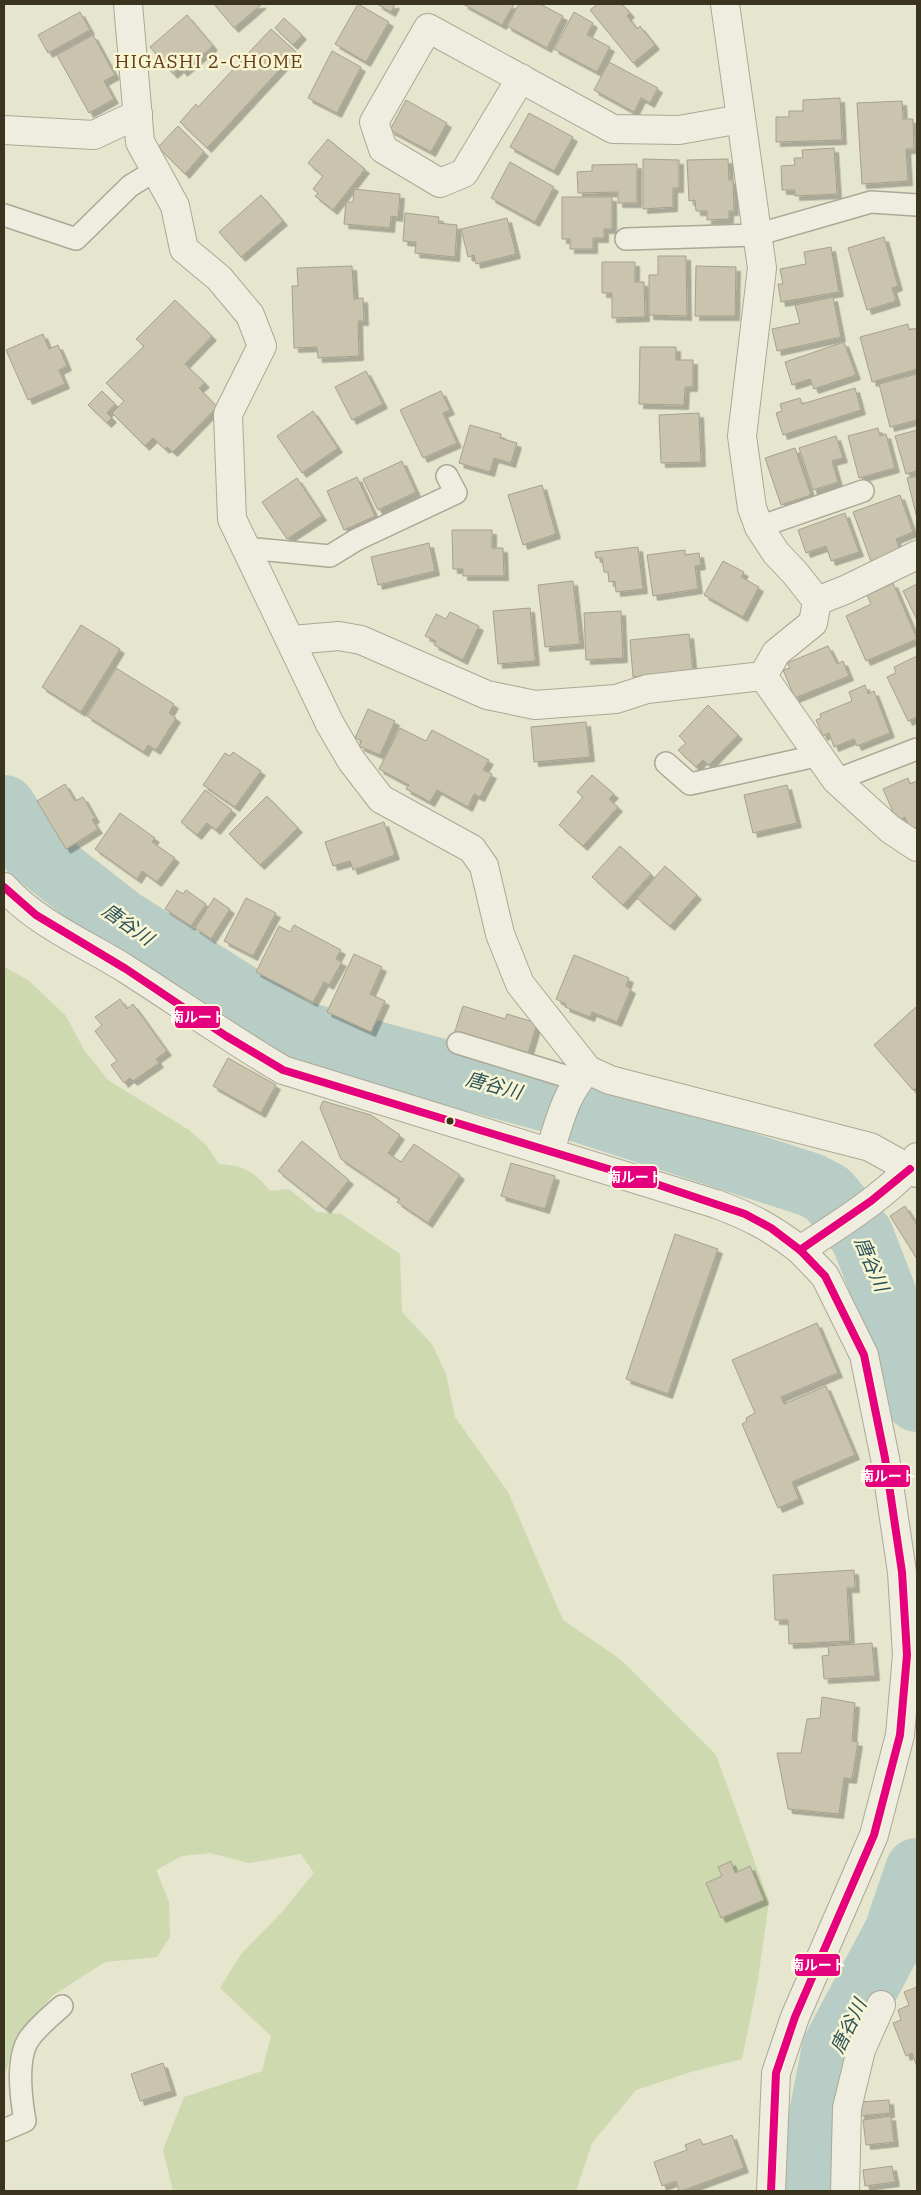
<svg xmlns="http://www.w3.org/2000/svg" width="921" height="2195" viewBox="0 0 921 2195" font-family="'IBM Plex Serif','Noto Sans JP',serif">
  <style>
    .green { fill: #ced9b0 }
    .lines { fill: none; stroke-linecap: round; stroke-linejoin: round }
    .river { stroke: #b8cdc5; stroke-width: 64 }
    .building { fill: #cac4ae; stroke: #a6a18d; filter: url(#shadow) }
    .service-casing { stroke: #aba896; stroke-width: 24 }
    .minor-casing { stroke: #aba896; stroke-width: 30 }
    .tertiary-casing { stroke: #aba896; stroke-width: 30 }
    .service { stroke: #eeeddf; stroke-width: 21 }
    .minor { stroke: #eeeddf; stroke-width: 28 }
    .tertiary { stroke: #eeeddf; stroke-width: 28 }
    .bus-1-casing { stroke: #f7f5d3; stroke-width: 11 }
    .bus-1 { stroke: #e5007d; stroke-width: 8 }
    .bus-dot { fill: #3a331e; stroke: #f7f5d3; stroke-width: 2 }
    .labels { text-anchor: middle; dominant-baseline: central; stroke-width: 5; stroke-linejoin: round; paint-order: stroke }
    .neighbourhood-label { font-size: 19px; letter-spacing: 1px; fill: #693f1b; stroke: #f7f5d3 }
    .water-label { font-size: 19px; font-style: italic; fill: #2c525b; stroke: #f7f5d3 }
    .line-badge { stroke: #f7f5d3; stroke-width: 2 }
    .badge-label { font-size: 14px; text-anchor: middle; font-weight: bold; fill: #fff }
  </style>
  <defs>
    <filter id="shadow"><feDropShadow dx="4.5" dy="4.5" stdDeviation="0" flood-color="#0004"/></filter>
  </defs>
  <rect width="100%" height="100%" fill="#e6e5ce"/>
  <!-- green -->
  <path class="green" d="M4,967L28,980L66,1016L84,1050L108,1080L189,1130L207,1146L219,1164C245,1166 254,1171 270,1191L289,1189L317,1212L341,1214L400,1254L402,1312L432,1344L446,1374L455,1417L508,1492L563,1620L620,1659L716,1755L769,1901L757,1986L742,2059L691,2072L636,2090L592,2143L576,2191H173L163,2150L184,2097L262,2071L271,2036L220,1988L241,1954L281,1913L314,1873L301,1854L249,1863L210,1853L182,1856L156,1870L169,1902L170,1937L157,1957L105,1962L52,1996L13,2044L7,2069L4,2071Z"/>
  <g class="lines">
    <!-- river -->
    <g class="river">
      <polyline points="4,807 31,850 122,921 297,1032 548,1100 811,1185 828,1194 862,1236 904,1345 917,1400"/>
      <polyline points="812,2191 818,2130 834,2048 896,1932 917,1870"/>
    </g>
  </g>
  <!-- building -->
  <g class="building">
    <polygon points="214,4 262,4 234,28"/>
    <polygon points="358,4 389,22 366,62 335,44"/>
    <polygon points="377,4 395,4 391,12"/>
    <polygon points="463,4 514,4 502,25"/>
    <polygon points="519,4 540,4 563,16 547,48 507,26"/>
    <polygon points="598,4 622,4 630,13 627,16 637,29 640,26 655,45 633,63 590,10"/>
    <polygon points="80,12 90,30 48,53 38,35"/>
    <polygon points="574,12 593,23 587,35 610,47 597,72 554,49"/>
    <polygon points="187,15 213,46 183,72 180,68 173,74 150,47"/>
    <polygon points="284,18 302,35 293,45 275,28"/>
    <polygon points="271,29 296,52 207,148 180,122 196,104 198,107"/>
    <polygon points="93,35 115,75 104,81 114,99 89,113 57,55"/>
    <polygon points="332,51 361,67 337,113 308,98"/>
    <polygon points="609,62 658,88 650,103 641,98 634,112 594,90"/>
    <polygon points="840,98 842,140 776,142 776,117 789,117 789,111 803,111 803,100"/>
    <polygon points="406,100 447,123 431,152 390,130"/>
    <polygon points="902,101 903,119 913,119 914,149 906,149 908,181 862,184 857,103"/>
    <polygon points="529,113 573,137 554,171 510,147"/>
    <polygon points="178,126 204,152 185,174 158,147"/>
    <polygon points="328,139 365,169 333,210 315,196 318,193 313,189 323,176 308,163"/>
    <polygon points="834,148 837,194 795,196 795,190 782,190 781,166 795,165 794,158 803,158 802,150"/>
    <polygon points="643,159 679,160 679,188 673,188 673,207 643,209"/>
    <polygon points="728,159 729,180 733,180 734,211 729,211 729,219 707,220 707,211 696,211 695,200 689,201 687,160"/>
    <polygon points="510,162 554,187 535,222 491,198"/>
    <polygon points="637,164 637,203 618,203 618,192 578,193 577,172 592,171 592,165"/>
    <polygon points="354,189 400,194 398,217 391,216 390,228 344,224 346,202 353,202"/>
    <polygon points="261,195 283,221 241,257 219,232"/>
    <polygon points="562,197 612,197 612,229 604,229 604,238 593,238 593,249 570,249 570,239 562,239"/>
    <polygon points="405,213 439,217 438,223 457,225 455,257 415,253 416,242 403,241"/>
    <polygon points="507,218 516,254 476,264 474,255 468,257 461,229"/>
    <polygon points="884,237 898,286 892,288 896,301 867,310 848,248"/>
    <polygon points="831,247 839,292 781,302 778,284 783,284 780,269 806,264 804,252"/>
    <polygon points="658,256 686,256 687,316 649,315 649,275 658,275"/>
    <polygon points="602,262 635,262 635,282 644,282 645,317 612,318 612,293 602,293"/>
    <polygon points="352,266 354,299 363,298 364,321 358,321 359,356 318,358 317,347 294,348 292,286 298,286 297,268"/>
    <polygon points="696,266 736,267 735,316 695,316"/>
    <polygon points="833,297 841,337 777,351 772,329 800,323 795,305"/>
    <polygon points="175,300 212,336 185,364 205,383 199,388 217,407 173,452 167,447 165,449 153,438 145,446 112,413 124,401 106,383 144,346 136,339"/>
    <polygon points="908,324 909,330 917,328 917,369 872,382 860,337"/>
    <polygon points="43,334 49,349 58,345 67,366 59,370 65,384 28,400 6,350"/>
    <polygon points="844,342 856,375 814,389 810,379 792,385 785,362"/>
    <polygon points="640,347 676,347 676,360 693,360 693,387 685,387 684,405 639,404"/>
    <polygon points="366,371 383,404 352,420 335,387"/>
    <polygon points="917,374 917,420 890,427 879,384"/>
    <polygon points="855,388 861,410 783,435 776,413 782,411 780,404 800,398 802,404"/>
    <polygon points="102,391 115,404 107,413 112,418 107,423 88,405"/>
    <polygon points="441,391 450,410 443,413 457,443 423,458 400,410"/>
    <polygon points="313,411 338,448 302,473 277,436"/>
    <polygon points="699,413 701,462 661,463 659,415"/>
    <polygon points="470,425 501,434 500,438 517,443 511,463 494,458 490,472 459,463"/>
    <polygon points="878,428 880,436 886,434 895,468 859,478 848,436"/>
    <polygon points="917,430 917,471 906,474 895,436"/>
    <polygon points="836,436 843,458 832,461 838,482 813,490 799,448"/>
    <polygon points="795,448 811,495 781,505 765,458"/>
    <polygon points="402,461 416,492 378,510 363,479"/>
    <polygon points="917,476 917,518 907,478"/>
    <polygon points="357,477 375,516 344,530 327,491"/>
    <polygon points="297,478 322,516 287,539 262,502"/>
    <polygon points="542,485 556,534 523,545 508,495"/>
    <polygon points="900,495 913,532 896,539 901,553 872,564 853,512"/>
    <polygon points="845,513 859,552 831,561 826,546 806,553 798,530"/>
    <polygon points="452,530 492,530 492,548 503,548 504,576 463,576 463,569 453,569"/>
    <polygon points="429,543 435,571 378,585 371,557"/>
    <polygon points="638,547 643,589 616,592 615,581 609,582 608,572 604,572 602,558 596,558 595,552"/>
    <polygon points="685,550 685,555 699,553 701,565 695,566 698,589 653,596 647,555"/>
    <polygon points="723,561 744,572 741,577 759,587 743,617 704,595"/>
    <polygon points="573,581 580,644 545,647 538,585"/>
    <polygon points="893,583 917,639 866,661 846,616 871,604 867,595"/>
    <polygon points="917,584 917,620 903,591"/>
    <polygon points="530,608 535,661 498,664 493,611"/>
    <polygon points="621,611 623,658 586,660 584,613"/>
    <polygon points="450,612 479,626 463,660 434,645 436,641 425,636 436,614 446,619"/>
    <polygon points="81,625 120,649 81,712 42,687"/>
    <polygon points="689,634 693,671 633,677 630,640"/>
    <polygon points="828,646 837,664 843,661 849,676 795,698 783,670 790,668 787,663"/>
    <polygon points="917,656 917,717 908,721 887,677 896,673 894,667"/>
    <polygon points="116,668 174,704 169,713 176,718 156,750 148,745 144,752 87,716"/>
    <polygon points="865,685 868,694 874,691 890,733 857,746 854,739 834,747 829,733 823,736 816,720 821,718 820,714 852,701 849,692"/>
    <polygon points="708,705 738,735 709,765 703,760 696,767 678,750 686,743 679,736"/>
    <polygon points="368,709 395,721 380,755 359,746 362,741 355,738"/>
    <polygon points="586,722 590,757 534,762 531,727"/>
    <polygon points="400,728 426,741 432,730 489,760 483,770 492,774 480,797 474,794 468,807 437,790 430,802 406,789 409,785 379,769"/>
    <polygon points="233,752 261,771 235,807 203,785 225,753 230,756"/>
    <polygon points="592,775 614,794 609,799 618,807 583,846 559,825 583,797 577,792"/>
    <polygon points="908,778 910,784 917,781 917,827 910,830 905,817 897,821 883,789"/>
    <polygon points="65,784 75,801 83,797 95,818 92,820 98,829 66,849 37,801"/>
    <polygon points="787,785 797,823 753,833 744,795"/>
    <polygon points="205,790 232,810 216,830 207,823 197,835 181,822"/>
    <polygon points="267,796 298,828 260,865 229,834"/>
    <polygon points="120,813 155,838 152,842 175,858 157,882 142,871 137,879 95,849"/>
    <polygon points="384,822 395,855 353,870 350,861 333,866 325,842"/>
    <polygon points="620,846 651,874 623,905 592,877"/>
    <polygon points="665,866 697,895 670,926 637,898"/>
    <polygon points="177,890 183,894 186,890 206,904 191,926 165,909"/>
    <polygon points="214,898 230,909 211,939 195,928"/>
    <polygon points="246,898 276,913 253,956 224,941"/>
    <polygon points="294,925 341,950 336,959 342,962 329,985 324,982 313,1002 256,972 279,926 290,932"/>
    <polygon points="354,954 382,967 370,994 385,1001 371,1032 327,1012"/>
    <polygon points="574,955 629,978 626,986 631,989 617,1022 592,1012 590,1017 565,1007 566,1004 556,999"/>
    <polygon points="120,999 127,1009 133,1004 167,1051 156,1059 159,1063 133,1081 130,1078 124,1083 111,1065 117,1061 95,1031 102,1025 95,1017"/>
    <polygon points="463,1006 505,1019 507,1014 537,1023 527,1057 454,1034"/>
    <polygon points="917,1006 917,1087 913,1090 874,1045"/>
    <polygon points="228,1058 276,1085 261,1113 213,1086"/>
    <polygon points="323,1101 371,1115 400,1135 388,1153 401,1162 414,1144 460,1175 428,1223 397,1202 400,1199 341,1159 320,1108"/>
    <polygon points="302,1141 349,1180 326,1209 278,1171"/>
    <polygon points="511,1163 555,1176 545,1209 501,1196"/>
    <polygon points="905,1206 917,1225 917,1259 890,1216"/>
    <polygon points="675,1234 718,1249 668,1394 626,1379"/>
    <polygon points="817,1323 838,1373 781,1397 784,1404 826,1386 855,1455 792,1482 799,1499 778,1508 742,1424 747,1421 746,1418 755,1413 732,1360"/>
    <polygon points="854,1570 855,1588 847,1588 850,1641 789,1644 788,1620 775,1620 773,1575"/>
    <polygon points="872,1643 875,1676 824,1679 822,1656 829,1655 828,1646"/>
    <polygon points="822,1697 855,1703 852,1741 858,1742 852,1779 844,1778 839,1814 788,1809 777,1753 801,1753 807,1719 820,1718"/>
    <polygon points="731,1861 735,1873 750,1866 764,1900 721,1918 706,1883 722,1876 718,1867"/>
    <polygon points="917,1987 917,2067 912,2053 906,2056 893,2023 901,2020 898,2010 909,2005 904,1992"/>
    <polygon points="163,2063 172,2091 140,2101 131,2074"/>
    <polygon points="889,2100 890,2113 860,2116 859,2102"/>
    <polygon points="891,2116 894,2142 866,2145 863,2120"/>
    <polygon points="732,2135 744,2168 681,2191 679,2191 676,2181 662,2186 654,2162 687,2150 685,2145 700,2139 703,2145"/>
    <polygon points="892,2166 895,2182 865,2186 863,2170"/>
  </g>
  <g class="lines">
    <defs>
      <g id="service">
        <polyline points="4,215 76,239 130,186 156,170"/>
        <polyline points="626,239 756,235 871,202 917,205"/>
        <polyline points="759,527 863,491"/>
        <polyline points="246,548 330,556 356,540 456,493 447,476"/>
        <polyline points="666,763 690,784 820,755"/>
        <polyline points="836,780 917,749"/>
        <polyline points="458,1043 578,1080"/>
        <path d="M4,2130L25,2121C21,2099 16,2058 29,2039C38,2026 51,2016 62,2006"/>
      </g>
      <g id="minor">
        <polyline points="128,4 140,142 175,206 184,249 219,278 250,315 262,346 228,414 232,519 330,724 351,760 381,799 472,849 484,866 500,934 520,984 588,1070 610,1080 870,1147 917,1173"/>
        <polyline points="521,78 464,173 440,183 383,149 374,122 428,28 613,129 679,130 741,119"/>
        <polyline points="4,130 94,135 138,114"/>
        <polyline points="817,601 845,590 917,555"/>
        <polyline points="292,640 339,636 361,640 487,695 535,705 616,699 647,689 763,676 776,653 813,623 817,601 795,573 776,553 759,527 752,508 742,436 762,268 725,4"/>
        <polyline points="763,676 836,780 890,829 917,847"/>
        <path d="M4,887C36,923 86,944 126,969C179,1003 229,1038 283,1070L716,1204C749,1216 772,1228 800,1250C831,1230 900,1187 917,1157"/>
        <path d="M550,1151C559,1123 566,1091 588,1070"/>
        <polyline points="845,2191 847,2108 861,2050 881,2005"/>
      </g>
      <polyline id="tertiary" points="771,2191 776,2073 795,2017 874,1835 900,1735 907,1655 902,1572 885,1458 864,1355 825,1276 800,1250"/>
    </defs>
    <!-- service casing -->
    <use href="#service" class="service-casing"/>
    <!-- minor casing -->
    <use href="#minor" class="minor-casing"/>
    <!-- tertiary casing -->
    <use href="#tertiary" class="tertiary-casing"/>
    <!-- service -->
    <use href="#service" class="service"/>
    <!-- minor -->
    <use href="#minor" class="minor"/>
    <!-- tertiary -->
    <use href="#tertiary" class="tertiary"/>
    <defs>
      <g id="bus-1">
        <polyline points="4,887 36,915 126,969 226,1036 283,1070 641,1179 745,1214 771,1228 800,1250 825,1276 864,1355 885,1458 902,1572 907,1655 900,1735 874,1835 795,2017 776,2073 771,2191"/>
        <polyline points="800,1250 871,1201 910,1169"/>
      </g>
    </defs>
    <!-- bus-1 casing -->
    <use href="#bus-1" class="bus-1-casing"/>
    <!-- bus-1 -->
    <use href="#bus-1" class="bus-1"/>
  </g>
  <!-- markers -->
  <circle class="bus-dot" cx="450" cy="1121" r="4.5"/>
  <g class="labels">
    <!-- neighbourhood labels -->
    <g class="neighbourhood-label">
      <text x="209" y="61">HIGASHI 2-CHOME</text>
    </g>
    <!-- water labels -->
    <g class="water-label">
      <text transform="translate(128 924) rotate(35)">唐谷川</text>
      <text transform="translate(494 1085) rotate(15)">唐谷川</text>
      <text transform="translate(872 1264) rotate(67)">唐谷川</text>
      <text transform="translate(848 2026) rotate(-64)">唐谷川</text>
    </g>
  </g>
  <g class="line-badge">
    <rect x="174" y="1005" width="47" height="24" rx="5" fill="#e5007d"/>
    <rect x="611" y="1165" width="47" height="24" rx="5" fill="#e5007d"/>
    <rect x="864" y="1464" width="47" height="24" rx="5" fill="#e5007d"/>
    <rect x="794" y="1953" width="47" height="24" rx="5" fill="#e5007d"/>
  </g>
  <g class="badge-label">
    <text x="198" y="1022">南ルート</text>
    <text x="635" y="1182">南ルート</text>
    <text x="888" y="1481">南ルート</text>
    <text x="818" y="1970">南ルート</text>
  </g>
  <!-- border -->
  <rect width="921" height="2195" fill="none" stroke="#3a331e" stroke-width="10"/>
</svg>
